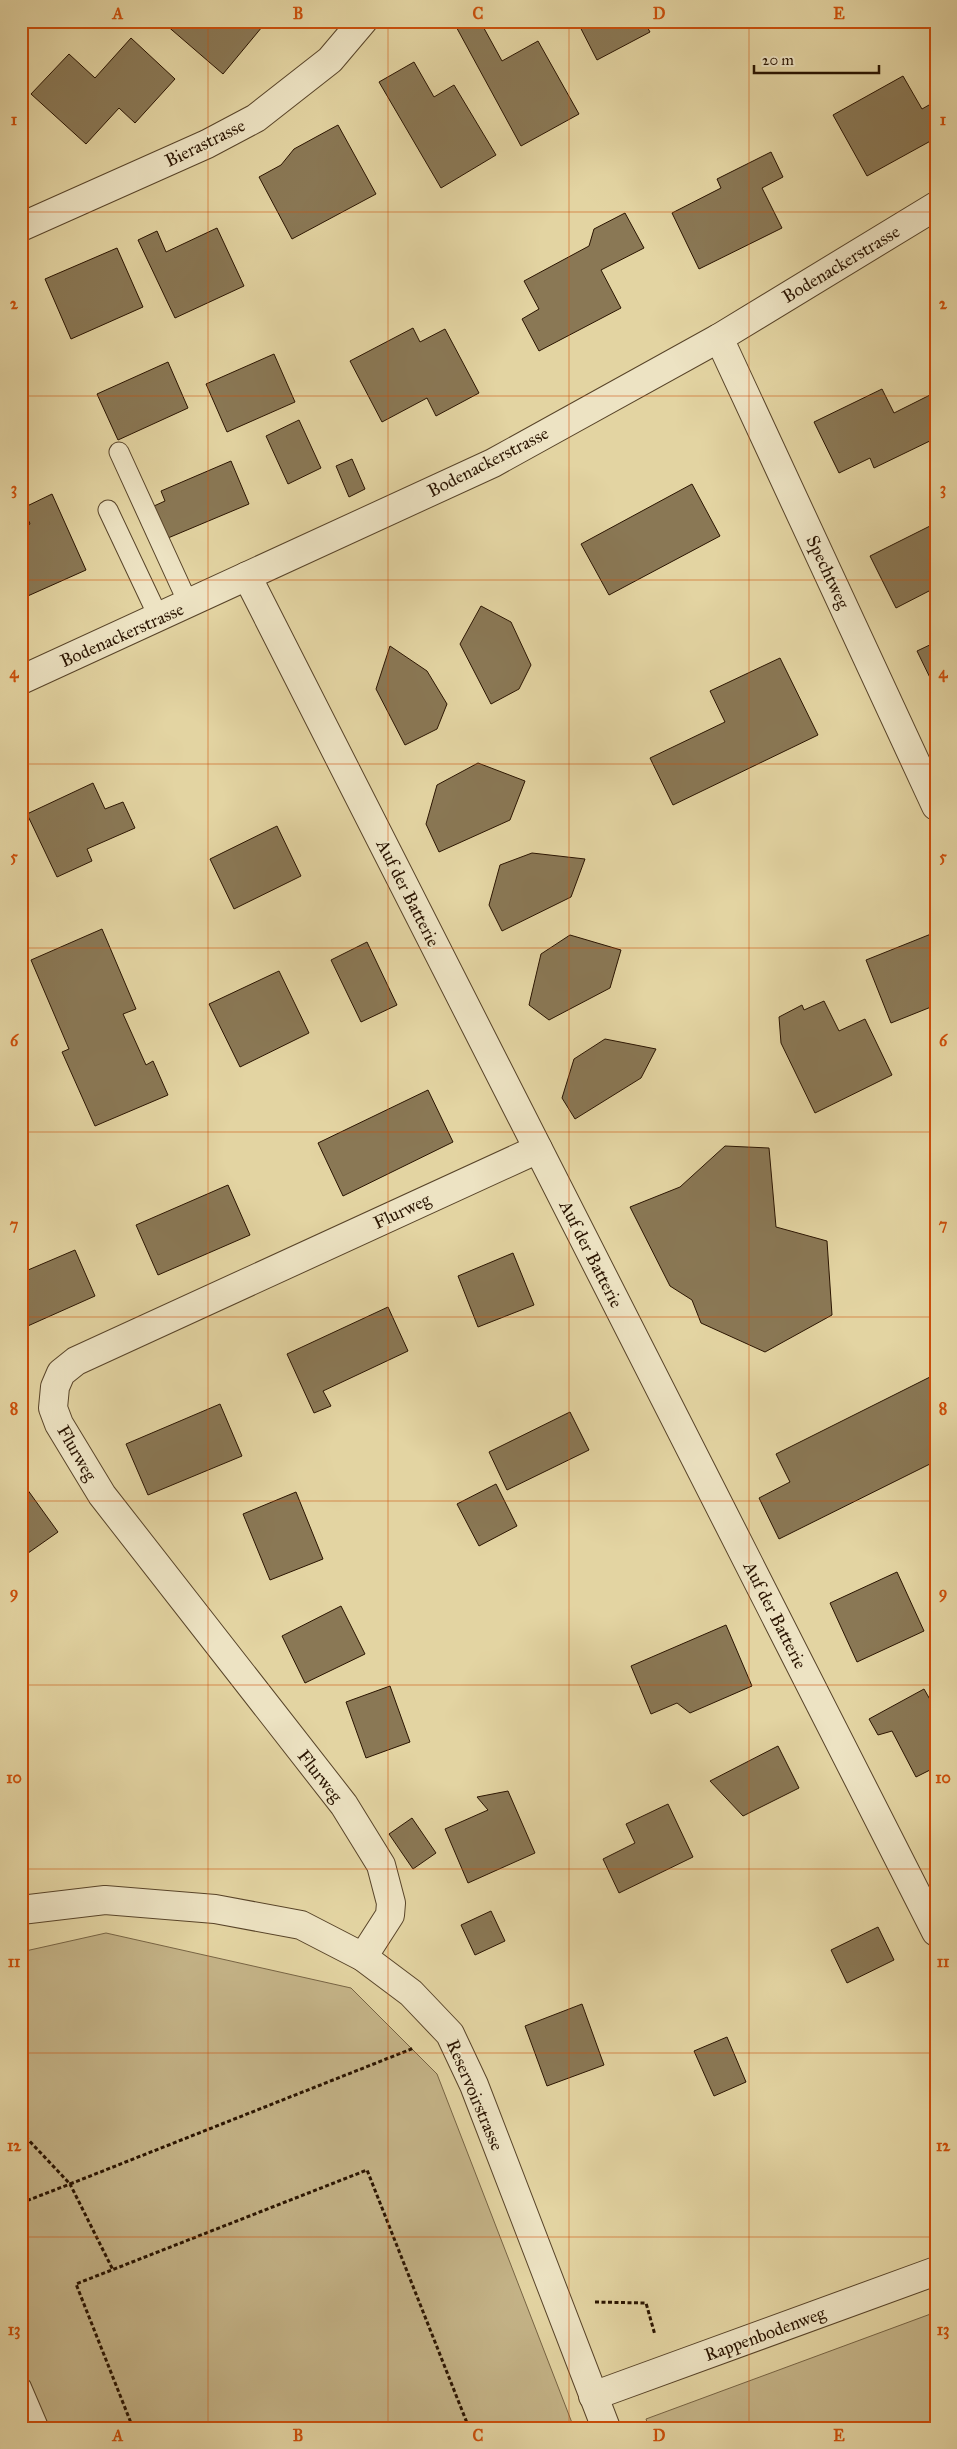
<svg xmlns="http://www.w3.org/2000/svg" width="957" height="2449" viewBox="0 0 957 2449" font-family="'IM FELL Great Primer',serif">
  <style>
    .green { fill: #c4b387; stroke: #776444 }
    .building { fill: #8a7855; stroke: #2a1401 }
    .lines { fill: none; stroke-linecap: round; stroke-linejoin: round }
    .lane-casing { stroke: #584429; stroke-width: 21 }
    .street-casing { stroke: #584429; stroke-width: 30 }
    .path { stroke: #2a1401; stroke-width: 3; stroke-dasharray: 4 2.5; stroke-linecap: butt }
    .lane { stroke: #ede3c3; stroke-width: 19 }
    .street { stroke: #ede3c3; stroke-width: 28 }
    .grid { fill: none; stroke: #cc4f0a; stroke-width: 1; stroke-opacity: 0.55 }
    .labels { text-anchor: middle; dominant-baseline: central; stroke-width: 4; stroke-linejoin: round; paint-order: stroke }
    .street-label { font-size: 18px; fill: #2a1401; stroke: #ede3c3 }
    .neatline { fill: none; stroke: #cc4f0a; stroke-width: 2 }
    .grid-label { font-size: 16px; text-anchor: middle; font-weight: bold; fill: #cc4f0a }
  </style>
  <rect width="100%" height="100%" fill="#e3d4a2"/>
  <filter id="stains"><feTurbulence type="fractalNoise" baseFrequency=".004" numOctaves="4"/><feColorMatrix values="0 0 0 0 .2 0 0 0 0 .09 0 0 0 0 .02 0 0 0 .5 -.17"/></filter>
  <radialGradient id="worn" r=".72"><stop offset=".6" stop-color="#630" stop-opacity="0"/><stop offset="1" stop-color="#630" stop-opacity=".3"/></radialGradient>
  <!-- green -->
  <g class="green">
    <polygon points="106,1933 351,1988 437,2074 574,2428 21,2428 21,1952"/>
    <polygon points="936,2312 936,2428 649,2428 646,2419"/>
  </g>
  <!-- building -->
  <g class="building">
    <polygon points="167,21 267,21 223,74 165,24"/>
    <polygon points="453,21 480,21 502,61 538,41 579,114 521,146"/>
    <polygon points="577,21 644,21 650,32 597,60"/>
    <polygon points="131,38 175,79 135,123 119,108 86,144 31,94 69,54 95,78"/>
    <polygon points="414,62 434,97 454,85 496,155 441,188 379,82"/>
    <polygon points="903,76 922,109 936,101 936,138 867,176 833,115"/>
    <polygon points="338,125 376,194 292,239 259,177 281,165 294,149"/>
    <polygon points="771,152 783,177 762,188 782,228 699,269 672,213 721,188 717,179"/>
    <polygon points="625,213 644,248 601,270 621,308 539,351 522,319 539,309 524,281 589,246 594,229"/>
    <polygon points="217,228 244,286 175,318 138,240 157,231 166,252"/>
    <polygon points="117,248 143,307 71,339 45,279"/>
    <polygon points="413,328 420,342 445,329 479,393 436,416 427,398 382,422 350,361"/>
    <polygon points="274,354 295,402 227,432 206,384"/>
    <polygon points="168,362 188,408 118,440 97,394"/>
    <polygon points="882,389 894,413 936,392 936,438 874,468 870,458 839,473 814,422"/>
    <polygon points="299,420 321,468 288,484 266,436"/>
    <polygon points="352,459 365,489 349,497 336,466"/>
    <polygon points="231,461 249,504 168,538 154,506 165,501 161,491"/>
    <polygon points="692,484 720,536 609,595 581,544"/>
    <polygon points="52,494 86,570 21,599 21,528 30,524 23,508"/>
    <polygon points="934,524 936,528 936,600 929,591 896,608 870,556"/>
    <polygon points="481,606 511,622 531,665 519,689 491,704 460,644"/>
    <polygon points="936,642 936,690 917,651"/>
    <polygon points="390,646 427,671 447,704 437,729 405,745 376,689"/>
    <polygon points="780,658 818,735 673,805 650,758 725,722 710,691"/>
    <polygon points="478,763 525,781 510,820 439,852 426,824 437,785"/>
    <polygon points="93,783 105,809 123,802 135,828 87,849 92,861 57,877 27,814"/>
    <polygon points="277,826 301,876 234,909 210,859"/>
    <polygon points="532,853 585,859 571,897 502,931 489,905 500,865"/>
    <polygon points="102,929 136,1009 123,1014 146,1065 153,1061 168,1095 95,1126 62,1052 69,1049 31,960"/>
    <polygon points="936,932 936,1005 891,1023 866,960"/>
    <polygon points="570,935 621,950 610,988 549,1020 529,1005 541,954"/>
    <polygon points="367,942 397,1005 361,1022 331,960"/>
    <polygon points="279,971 309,1033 240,1067 209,1004"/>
    <polygon points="824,1001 839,1031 865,1019 892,1075 815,1113 781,1043 779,1017 802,1005 804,1010"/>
    <polygon points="605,1039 656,1049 641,1078 575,1119 562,1098 574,1059"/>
    <polygon points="428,1090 453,1142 343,1196 318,1143"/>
    <polygon points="725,1146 769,1148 776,1227 827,1241 832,1315 765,1352 701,1323 692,1300 670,1286 630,1207 680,1187"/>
    <polygon points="228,1185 250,1235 158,1275 136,1225"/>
    <polygon points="75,1250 95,1296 21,1329 21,1273"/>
    <polygon points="513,1253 534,1305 478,1327 458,1276"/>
    <polygon points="388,1307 408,1351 323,1391 331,1406 314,1413 287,1354"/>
    <polygon points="936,1374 936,1461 779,1539 759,1498 790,1482 776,1454"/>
    <polygon points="220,1404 242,1456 148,1495 126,1444"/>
    <polygon points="570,1412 589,1450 507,1490 489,1452"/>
    <polygon points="496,1484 517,1526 479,1546 457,1504"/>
    <polygon points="27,1489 58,1532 21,1558 21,1494"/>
    <polygon points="296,1492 323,1559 270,1580 243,1514"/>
    <polygon points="897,1572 924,1631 857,1662 830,1603"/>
    <polygon points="341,1606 365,1654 305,1683 282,1636"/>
    <polygon points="726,1625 752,1686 690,1713 677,1703 651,1714 631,1666"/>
    <polygon points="390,1686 410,1742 366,1758 346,1702"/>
    <polygon points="924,1689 936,1710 936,1767 916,1777 892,1731 878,1735 869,1719"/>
    <polygon points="778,1746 799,1788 743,1816 710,1781"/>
    <polygon points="508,1791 535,1853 468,1883 445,1829 488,1810 477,1797"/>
    <polygon points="668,1804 693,1857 619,1893 603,1859 635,1843 626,1824"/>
    <polygon points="412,1818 436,1853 413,1869 389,1834"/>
    <polygon points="491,1911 505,1941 475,1955 461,1925"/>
    <polygon points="878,1927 894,1960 847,1983 831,1950"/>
    <polygon points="582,2004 604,2065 547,2086 525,2026"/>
    <polygon points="727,2037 746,2082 714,2096 694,2051"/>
  </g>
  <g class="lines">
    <defs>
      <g id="lane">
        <polyline points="119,452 189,605"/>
        <polyline points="108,510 159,618"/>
        <polyline points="21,2386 39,2428"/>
      </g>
      <g id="street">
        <polyline points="21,227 207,144 256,118 330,60 363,21"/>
        <polyline points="719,338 936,806"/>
        <polyline points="247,576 936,1932"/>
        <polyline points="21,680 493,463 719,338 936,206"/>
        <polyline points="21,1910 105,1900 215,1909 301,1925 363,1957 411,1993 450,2034 474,2085 606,2428"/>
        <polyline points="363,1957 390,1915 391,1903 381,1865 344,1805 102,1495 59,1424 53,1408 55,1387 61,1373 76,1361 538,1149"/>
        <polyline points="593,2396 936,2271"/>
      </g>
    </defs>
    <!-- lane casing -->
    <use href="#lane" class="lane-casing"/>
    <!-- street casing -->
    <use href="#street" class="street-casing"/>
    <!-- path -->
    <g class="path">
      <polyline points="21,2132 70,2184 414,2048"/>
      <polyline points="21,2203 70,2184 113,2270"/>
      <polyline points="595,2302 646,2303 655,2335"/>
      <polyline points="133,2428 76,2284 367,2170 469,2428"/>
    </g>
    <!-- lane -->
    <use href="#lane" class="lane"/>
    <!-- street -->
    <use href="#street" class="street"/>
  </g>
  <!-- grid -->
  <path class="grid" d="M208,21V2428M388,21V2428M569,21V2428M749,21V2428M21,212H936M21,396H936M21,580H936M21,764H936M21,948H936M21,1132H936M21,1317H936M21,1501H936M21,1685H936M21,1869H936M21,2053H936M21,2237H936"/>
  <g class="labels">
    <!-- street labels -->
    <g class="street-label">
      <text transform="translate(205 143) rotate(-26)">Bierastrasse</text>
      <text transform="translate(841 264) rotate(-31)">Bodenackerstrasse</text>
      <text transform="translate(488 462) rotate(-27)">Bodenackerstrasse</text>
      <text transform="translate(828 572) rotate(65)">Spechtweg</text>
      <text transform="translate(122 635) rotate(-24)">Bodenackerstrasse</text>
      <text transform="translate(408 893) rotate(63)">Auf der Batterie</text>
      <text transform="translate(402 1211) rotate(-25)">Flurweg</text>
      <text transform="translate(591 1254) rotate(63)">Auf der Batterie</text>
      <text transform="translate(77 1453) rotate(60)">Flurweg</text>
      <text transform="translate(775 1615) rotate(63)">Auf der Batterie</text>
      <text transform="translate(320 1776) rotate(52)">Flurweg</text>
      <text transform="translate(475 2095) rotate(67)">Reservoirstrasse</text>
      <text transform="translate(765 2334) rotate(-20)">Rappenbodenweg</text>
    </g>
  </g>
  <!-- margin -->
  <rect width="957" height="2449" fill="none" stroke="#e3d4a2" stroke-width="55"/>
  <!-- scale -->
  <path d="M754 65v8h125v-8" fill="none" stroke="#2a1401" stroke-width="2.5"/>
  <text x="762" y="65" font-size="15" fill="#2a1401" stroke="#ede3c3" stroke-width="4" paint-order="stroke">20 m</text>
  <rect x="28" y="28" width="902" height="2394" class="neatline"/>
  <g class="grid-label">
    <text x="118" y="19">A</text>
    <text x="298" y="19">B</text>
    <text x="478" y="19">C</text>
    <text x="659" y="19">D</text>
    <text x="839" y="19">E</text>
    <text x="14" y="125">1</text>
    <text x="943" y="125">1</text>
    <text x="14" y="309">2</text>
    <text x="943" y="309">2</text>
    <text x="14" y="494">3</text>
    <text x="943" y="494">3</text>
    <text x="14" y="678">4</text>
    <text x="943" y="678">4</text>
    <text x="14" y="862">5</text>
    <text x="943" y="862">5</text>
    <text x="14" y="1046">6</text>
    <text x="943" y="1046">6</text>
    <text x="14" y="1230">7</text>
    <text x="943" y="1230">7</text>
    <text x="14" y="1414">8</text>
    <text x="943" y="1414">8</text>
    <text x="14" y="1598">9</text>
    <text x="943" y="1598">9</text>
    <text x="14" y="1783">10</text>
    <text x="943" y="1783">10</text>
    <text x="14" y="1967">11</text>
    <text x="943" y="1967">11</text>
    <text x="14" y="2151">12</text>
    <text x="943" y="2151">12</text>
    <text x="14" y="2335">13</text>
    <text x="943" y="2335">13</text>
    <text x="118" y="2441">A</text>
    <text x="298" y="2441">B</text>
    <text x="478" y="2441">C</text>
    <text x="659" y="2441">D</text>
    <text x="839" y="2441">E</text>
  </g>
  <rect width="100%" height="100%" filter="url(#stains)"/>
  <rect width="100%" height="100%" fill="url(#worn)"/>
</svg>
